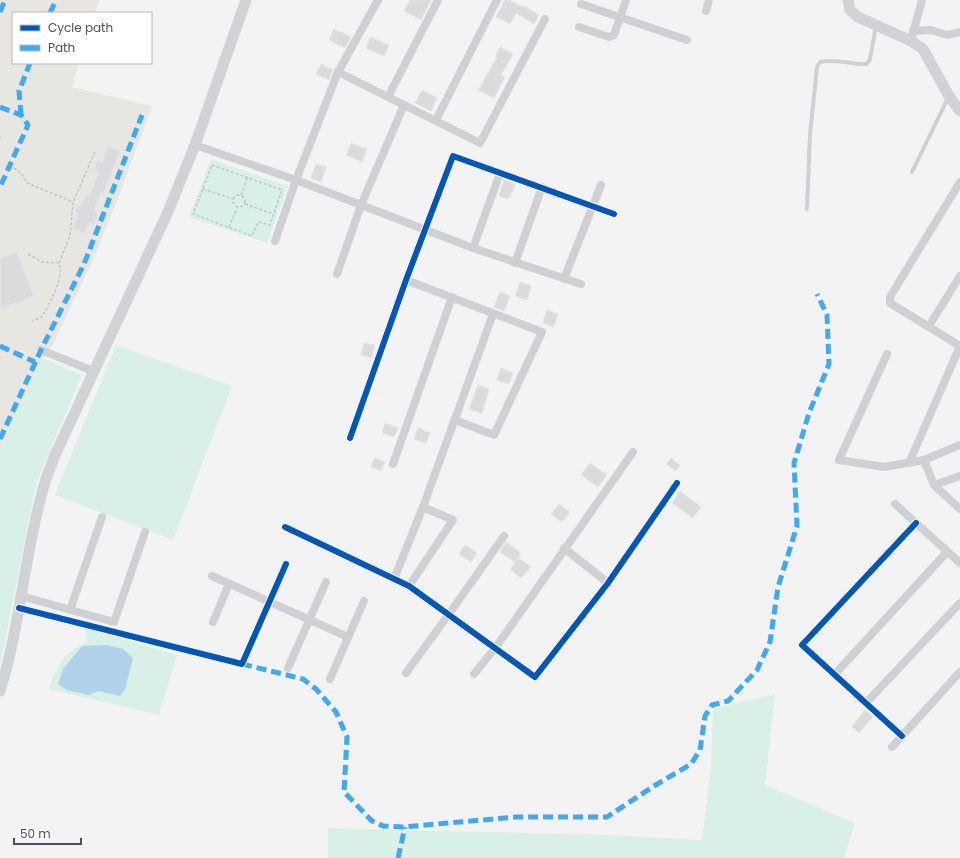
<svg xmlns="http://www.w3.org/2000/svg" width="960" height="858" viewBox="0 0 960 858" font-family="Poppins,sans-serif">
  <style>
    .commercial { fill: #e7e6e1 }
    .green { fill: #d9f0e7 }
    .water { fill: #b1d2eb }
    .building { fill: #dadbdd; stroke: #e4e4e5 }
    .lines { fill: none; stroke-linecap: round; stroke-linejoin: round }
    .path { stroke: #bcc6c5; stroke-width: 1.5; stroke-dasharray: 3 2; stroke-linecap: butt }
    .lane { stroke: #cfd0d3; stroke-width: 4 }
    .street { stroke: #cfd0d3; stroke-width: 8 }
    .secondary { stroke: #d0d2d5; stroke-width: 11 }
    .quiet { stroke: #3fa9f5; stroke-width: 5; stroke-dasharray: 10 5; stroke-linecap: butt }
    .cycleway-casing { stroke: #fff; stroke-width: 8 }
    .cycleway { stroke: #0057b8; stroke-width: 6 }
  </style>
  <rect width="100%" height="100%" fill="#f3f3f3"/>
  <!-- commercial -->
  <polygon class="commercial" points="0,0 99,0 95,13 13,13 13,63 79,63 72,87 152,106 115,206 92,262 51,348 43,358 0,448"/>
  <!-- green -->
  <g class="green">
    <polygon points="211,159 288,186 267,243 189,217"/>
    <polygon points="116,345 232,386 173,540 55,495"/>
    <polygon points="43,358 82,375 36,484 0,666 0,448"/>
    <polygon points="85,628 177,655 159,715 49,689 52,678 65,656 87,640"/>
    <polygon points="775,694 765,785 855,823 844,858 328,858 328,828 609,835 702,840 711,767 713,709"/>
  </g>
  <!-- water -->
  <polygon class="water" points="106,645 123,649 133,658 125,690 120,696 98,691 89,695 67,690 58,684 63,669 82,646"/>
  <!-- building -->
  <g class="building">
    <polygon points="410,0 431,0 421,20 404,11"/>
    <polygon points="505,0 509,0 523,7 524,6 539,15 534,24 516,13 510,24 496,17"/>
    <polygon points="334,29 351,37 345,48 329,40"/>
    <polygon points="370,37 389,45 384,56 366,48"/>
    <polygon points="500,47 513,54 501,75 505,77 494,98 478,90 497,58 495,57"/>
    <polygon points="321,64 333,70 329,80 316,74"/>
    <polygon points="422,90 437,98 431,111 415,103"/>
    <polygon points="351,143 367,149 362,162 346,155"/>
    <polygon points="108,146 120,151 103,194 101,193 94,210 98,212 94,224 89,222 85,233 73,228 77,217 75,210 78,207 81,205 86,194 89,196 99,171 94,169 97,161 102,163"/>
    <polygon points="316,164 326,167 321,182 311,178"/>
    <polygon points="504,180 515,184 509,199 499,196"/>
    <polygon points="17,252 34,296 0,309 0,258"/>
    <polygon points="520,282 531,286 527,300 515,296"/>
    <polygon points="500,292 510,296 504,311 494,307"/>
    <polygon points="547,310 558,314 554,327 543,323"/>
    <polygon points="364,343 375,345 371,358 361,355"/>
    <polygon points="501,368 513,373 509,384 497,380"/>
    <polygon points="478,385 489,389 482,413 469,409"/>
    <polygon points="385,423 398,428 394,437 382,433"/>
    <polygon points="418,428 430,433 426,443 414,439"/>
    <polygon points="375,458 385,462 381,471 371,467"/>
    <polygon points="671,458 680,465 676,471 666,464"/>
    <polygon points="590,463 607,475 598,487 581,475"/>
    <polygon points="680,491 701,507 693,518 672,503"/>
    <polygon points="559,504 570,512 562,522 551,514"/>
    <polygon points="506,542 521,553 515,562 500,552"/>
    <polygon points="465,545 477,553 471,562 459,554"/>
    <polygon points="519,558 531,567 521,578 510,569"/>
    <polygon points="865,710 873,717 859,733 852,727"/>
  </g>
  <g class="lines">
    <!-- path -->
    <g class="path">
      <polyline points="0,138 0,140"/>
      <polyline points="10,165 22,174 27,183 73,202"/>
      <polygon points="212,165 282,190 270,225 258,222 252,236 193,214"/>
      <polyline points="203,189 233,199"/>
      <circle cx="239" cy="201" r="6"/>
      <polyline points="241,195 247,178"/>
      <polyline points="245,204 273,214"/>
      <polyline points="229,227 237,208"/>
      <path d="M28,254L42,262L59,263C64,280 50,301 42,317L32,321"/>
      <polyline points="59,263 70,236 73,202 95,152"/>
    </g>
    <!-- lane -->
    <g class="lane">
      <polyline points="912,172 948,98"/>
      <path d="M807,209L810,134L817,67L820,62C835,58 852,65 867,64L870,59L876,26"/>
    </g>
    <!-- street -->
    <g class="street">
      <polyline points="581,4 687,40"/>
      <polyline points="706,11 709,0"/>
      <polyline points="579,27 609,37 614,35 626,0"/>
      <polyline points="913,31 931,30 947,35 960,32"/>
      <polyline points="912,36 922,0"/>
      <polyline points="338,72 480,143 545,19"/>
      <polyline points="388,97 438,0"/>
      <polyline points="436,120 497,0"/>
      <polyline points="195,145 296,180 473,248 581,284"/>
      <polyline points="960,182 890,297 890,303 960,346"/>
      <polyline points="275,241 296,180 338,72 378,0"/>
      <polyline points="473,248 500,173"/>
      <polyline points="515,263 542,187"/>
      <polyline points="337,274 361,205 404,105"/>
      <polyline points="564,279 601,185"/>
      <polyline points="406,280 542,332 494,435 455,420"/>
      <polyline points="929,326 960,276"/>
      <polyline points="41,350 93,371"/>
      <polyline points="887,354 839,460 884,467 924,460 960,445"/>
      <polyline points="350,438 406,280 453,156 614,214"/>
      <polyline points="924,460 934,485 960,509"/>
      <polyline points="909,463 960,346"/>
      <polyline points="393,464 452,297"/>
      <polyline points="934,485 960,476"/>
      <polyline points="895,504 960,563"/>
      <polyline points="285,527 409,586 535,677 608,583 677,483"/>
      <polyline points="564,548 608,583"/>
      <polyline points="212,576 348,637"/>
      <polyline points="394,579 423,507 493,314"/>
      <polyline points="409,586 453,520 423,507"/>
      <polyline points="21,596 114,622 145,532"/>
      <polyline points="19,608 242,664 286,564"/>
      <polyline points="70,610 102,517"/>
      <polyline points="213,622 229,584"/>
      <polyline points="288,668 326,582"/>
      <polyline points="406,673 449,614 504,536"/>
      <polyline points="474,674 496,647 633,452"/>
      <polyline points="835,674 947,552"/>
      <polyline points="330,679 364,601"/>
      <polyline points="866,703 960,603"/>
      <polyline points="902,736 802,645 916,523"/>
      <polyline points="892,747 960,672"/>
    </g>
    <!-- secondary -->
    <g class="secondary">
      <polyline points="848,0 850,10 858,17 911,41 923,49 949,96 960,111"/>
      <path d="M0,691C20,627 24,558 42,493C45,479 51,466 56,453L167,214L195,145L246,0"/>
    </g>
    <!-- quiet -->
    <g class="quiet">
      <polyline points="0,12 5,0"/>
      <polyline points="50,13 56,0"/>
      <polyline points="0,107 21,115 28,125 0,187"/>
      <polyline points="21,115 19,91 30,63"/>
      <polyline points="0,346 35,362"/>
      <polyline points="0,439 41,350 84,264 142,115"/>
      <polyline points="242,664 303,679 316,689 336,712 347,737 344,792 372,821 383,826 403,827 516,817 607,817 654,786 691,764 700,750 705,716 712,705 728,701 757,670 770,642 778,587 797,526 794,463 809,413 829,364 827,315 817,294"/>
      <polyline points="398,858 405,827"/>
    </g>
    <defs>
      <g id="cycleway">
        <polyline points="350,438 406,280 453,156 614,214"/>
        <polyline points="285,527 409,586 535,677 608,583 677,483"/>
        <polyline points="19,608 242,664 286,564"/>
        <polyline points="902,736 802,645 916,523"/>
      </g>
    </defs>
    <!-- cycleway casing -->
    <use href="#cycleway" class="cycleway-casing"/>
    <!-- cycleway -->
    <use href="#cycleway" class="cycleway"/>
  </g>
  <!-- legend -->
  <rect x="12" y="12" width="140" height="52" fill="#ffffff" stroke="#b7b9bf"/>
  <rect x="20" y="25" width="20" height="6" fill="#0057b8" stroke="#b7b9bf"/>
  <text x="48" y="32" font-size="12" fill="#4b505e">Cycle path</text>
  <rect x="20" y="45" width="20" height="6" fill="#3fa9f5" stroke="#b7b9bf"/>
  <text x="48" y="52" font-size="12" fill="#4b505e">Path</text>
  <!-- scale -->
  <path d="M14 838v6h67v-6" fill="none" stroke="#4b505e" stroke-width="2"/>
  <text x="20" y="838" font-size="12" fill="#4b505e" stroke="#ffffff" stroke-width="3" paint-order="stroke">50 m</text>
</svg>
